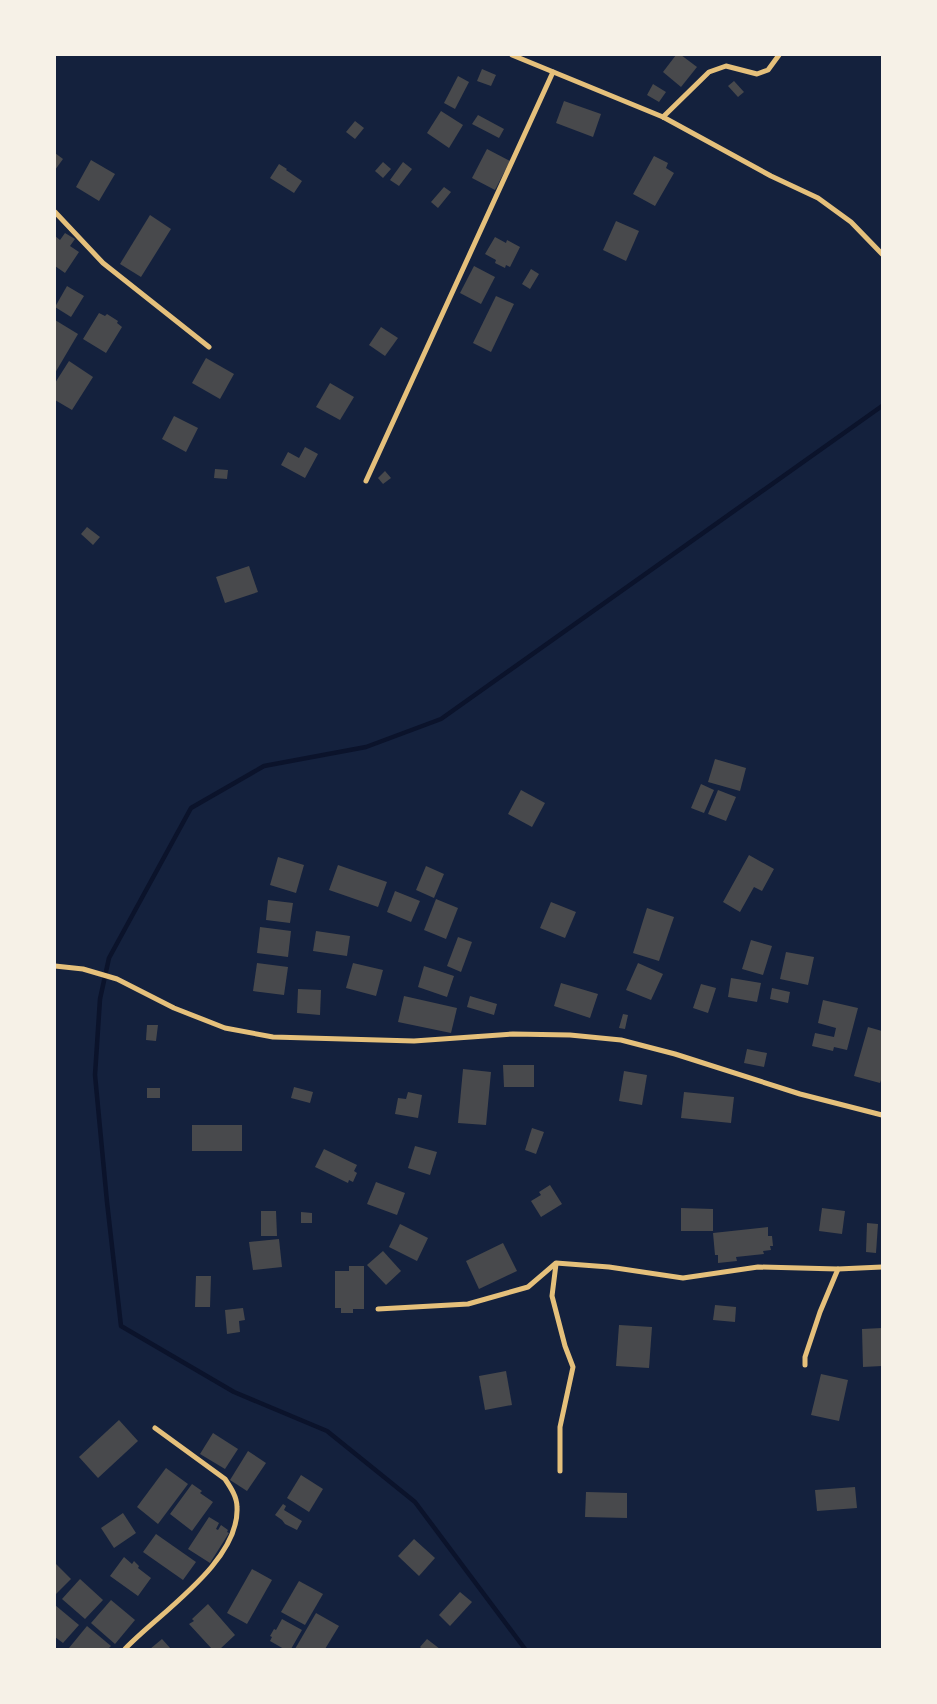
<svg xmlns="http://www.w3.org/2000/svg" width="937" height="1704" viewBox="0 0 937 1704" font-family="Figtree,sans-serif">
  <style>
    .lines { fill: none; stroke-linecap: round; stroke-linejoin: round }
    .stream { stroke: #0b132b; stroke-width: 4.5 }
    .building { fill: #48494c }
    .minor { stroke: #e5c07b; stroke-width: 5 }
  </style>
  <rect width="100%" height="100%" fill="#14213d"/>
  <g class="lines">
    <!-- stream -->
    <polyline class="stream" points="525,1649 415,1502 327,1431 234,1392 121,1326 107,1202 95,1075 100,999 109,958 191,808 264,766 366,747 441,719 882,406"/>
  </g>
  <!-- building -->
  <g class="building">
    <polygon points="676,55 681,55 697,67 681,87 663,72"/>
    <polygon points="482,69 496,75 491,86 477,81"/>
    <polygon points="458,76 469,82 455,109 444,103"/>
    <polygon points="734,81 744,92 738,97 728,86"/>
    <polygon points="653,84 666,92 659,102 647,95"/>
    <polygon points="564,101 601,114 593,137 556,123"/>
    <polygon points="441,111 463,125 449,148 427,133"/>
    <polygon points="478,115 504,129 499,138 472,124"/>
    <polygon points="355,121 364,128 355,139 346,132"/>
    <polygon points="487,149 510,161 495,190 472,178"/>
    <polygon points="55,153 63,159 55,170"/>
    <polygon points="654,156 668,163 666,168 674,173 655,206 633,194"/>
    <polygon points="91,160 115,174 99,201 76,187"/>
    <polygon points="383,162 391,169 383,178 375,171"/>
    <polygon points="403,162 412,169 399,186 390,180"/>
    <polygon points="279,164 287,169 286,170 302,181 294,193 270,178"/>
    <polygon points="444,187 451,192 438,208 431,202"/>
    <polygon points="150,215 171,229 141,277 120,264"/>
    <polygon points="616,221 639,231 626,261 603,250"/>
    <polygon points="65,233 75,239 70,246 79,252 65,273 55,266 55,236 60,240"/>
    <polygon points="495,237 506,243 507,240 520,247 510,267 506,265 505,268 495,263 496,260 485,254"/>
    <polygon points="474,266 495,277 481,304 460,293"/>
    <polygon points="531,269 539,274 530,289 522,284"/>
    <polygon points="67,286 84,296 71,317 55,307"/>
    <polygon points="496,296 514,304 491,352 473,343"/>
    <polygon points="99,313 105,316 107,314 118,321 117,323 122,327 106,353 83,339"/>
    <polygon points="55,320 78,334 55,373"/>
    <polygon points="381,327 398,338 385,356 369,345"/>
    <polygon points="206,358 234,374 220,399 192,383"/>
    <polygon points="69,361 93,377 72,410 55,400 55,383"/>
    <polygon points="330,383 354,397 340,420 316,407"/>
    <polygon points="174,416 198,428 186,452 162,439"/>
    <polygon points="305,447 318,454 305,478 281,465 288,452 299,458"/>
    <polygon points="215,469 228,470 227,479 214,478"/>
    <polygon points="385,471 391,478 383,484 378,478"/>
    <polygon points="87,527 100,537 93,545 81,534"/>
    <polygon points="249,566 258,592 225,603 216,577"/>
    <polygon points="715,759 746,768 740,791 708,782"/>
    <polygon points="701,784 714,790 704,813 691,808"/>
    <polygon points="521,790 545,803 532,827 508,814"/>
    <polygon points="718,790 736,797 726,821 708,814"/>
    <polygon points="749,855 774,869 762,891 754,887 740,912 723,902"/>
    <polygon points="278,857 304,865 296,893 270,885"/>
    <polygon points="338,865 387,882 378,907 329,890"/>
    <polygon points="426,866 444,874 434,898 416,890"/>
    <polygon points="395,891 420,901 411,922 387,912"/>
    <polygon points="436,899 458,908 446,939 424,930"/>
    <polygon points="268,900 293,903 290,923 266,920"/>
    <polygon points="551,902 576,912 565,938 540,928"/>
    <polygon points="647,908 674,917 659,961 633,953"/>
    <polygon points="260,927 291,931 288,957 257,953"/>
    <polygon points="316,931 350,936 347,956 313,951"/>
    <polygon points="458,937 472,942 461,972 447,966"/>
    <polygon points="751,940 772,946 763,975 742,969"/>
    <polygon points="786,952 814,957 808,985 780,979"/>
    <polygon points="257,963 288,967 284,995 253,991"/>
    <polygon points="353,963 383,970 376,996 346,988"/>
    <polygon points="638,963 663,974 651,1000 626,990"/>
    <polygon points="424,966 454,976 447,997 418,987"/>
    <polygon points="731,978 761,983 757,1002 728,997"/>
    <polygon points="561,983 598,994 590,1018 554,1006"/>
    <polygon points="701,984 716,988 708,1013 693,1008"/>
    <polygon points="772,988 790,992 788,1003 770,999"/>
    <polygon points="298,989 321,990 320,1015 297,1013"/>
    <polygon points="404,996 457,1008 451,1033 398,1022"/>
    <polygon points="470,996 497,1004 494,1015 467,1007"/>
    <polygon points="823,1000 858,1008 847,1050 834,1047 833,1051 812,1046 815,1033 834,1037 836,1028 818,1023"/>
    <polygon points="623,1014 628,1015 625,1029 619,1028"/>
    <polygon points="147,1025 158,1025 156,1041 146,1040"/>
    <polygon points="868,1027 882,1031 882,1077 880,1083 854,1076"/>
    <polygon points="747,1049 767,1053 764,1067 744,1063"/>
    <polygon points="503,1065 534,1065 534,1087 504,1087"/>
    <polygon points="463,1069 491,1072 486,1125 458,1123"/>
    <polygon points="624,1071 647,1075 642,1105 619,1101"/>
    <polygon points="294,1087 313,1092 310,1103 291,1098"/>
    <rect x="147" y="1088" width="13" height="10"/>
    <polygon points="408,1092 422,1095 418,1118 395,1114 398,1098 406,1099"/>
    <polygon points="684,1092 734,1097 731,1123 681,1118"/>
    <rect x="192" y="1125" width="50" height="26"/>
    <polygon points="532,1128 544,1132 536,1154 525,1150"/>
    <polygon points="415,1146 437,1152 430,1175 408,1168"/>
    <polygon points="324,1149 357,1165 354,1171 357,1173 353,1182 349,1180 348,1183 315,1167"/>
    <polygon points="376,1182 405,1193 397,1215 367,1204"/>
    <polygon points="550,1185 562,1204 541,1217 531,1201 541,1195 539,1192"/>
    <polygon points="681,1208 713,1209 713,1231 681,1231"/>
    <polygon points="822,1208 845,1211 842,1234 819,1231"/>
    <polygon points="261,1211 276,1211 277,1236 261,1236"/>
    <polygon points="301,1212 312,1213 312,1223 301,1223"/>
    <polygon points="867,1223 878,1224 876,1253 866,1252"/>
    <polygon points="400,1224 428,1238 417,1261 389,1247"/>
    <polygon points="768,1227 768,1236 772,1236 773,1246 770,1246 771,1250 763,1251 764,1254 736,1257 737,1261 718,1263 718,1255 715,1255 713,1233"/>
    <polygon points="279,1239 282,1267 253,1270 249,1242"/>
    <polygon points="503,1243 517,1271 479,1289 466,1261"/>
    <polygon points="383,1251 401,1271 386,1285 367,1265"/>
    <polygon points="349,1266 364,1266 364,1309 353,1309 353,1313 341,1313 341,1308 335,1308 335,1271 349,1271"/>
    <polygon points="196,1276 211,1276 210,1307 195,1307"/>
    <polygon points="715,1305 736,1307 735,1322 713,1320"/>
    <polygon points="243,1308 245,1320 239,1321 240,1332 227,1334 225,1310"/>
    <polygon points="619,1325 652,1327 649,1368 616,1366"/>
    <polygon points="882,1328 882,1366 863,1367 862,1329"/>
    <polygon points="506,1371 512,1405 485,1410 479,1376"/>
    <polygon points="821,1374 848,1380 839,1421 811,1415"/>
    <polygon points="119,1420 138,1441 98,1478 79,1457"/>
    <polygon points="213,1433 238,1449 225,1469 200,1454"/>
    <polygon points="248,1451 266,1463 247,1491 230,1480"/>
    <polygon points="166,1468 188,1484 158,1524 137,1507"/>
    <polygon points="301,1475 323,1489 309,1512 287,1498"/>
    <polygon points="192,1484 202,1491 200,1493 213,1502 192,1531 170,1514"/>
    <polygon points="855,1487 857,1508 817,1511 815,1490"/>
    <polygon points="586,1492 627,1493 627,1518 585,1517"/>
    <polygon points="283,1504 286,1506 284,1510 302,1521 297,1530 285,1524 282,1520 275,1515"/>
    <polygon points="123,1513 136,1533 114,1548 101,1528"/>
    <polygon points="209,1517 219,1523 216,1529 218,1530 221,1525 228,1530 227,1532 229,1533 210,1563 188,1549"/>
    <polygon points="156,1534 196,1562 183,1580 143,1552"/>
    <polygon points="414,1539 435,1558 419,1576 398,1556"/>
    <polygon points="124,1557 132,1564 134,1561 139,1566 138,1568 151,1578 138,1596 110,1576"/>
    <polygon points="55,1563 71,1579 55,1595"/>
    <polygon points="252,1569 272,1580 247,1624 227,1613"/>
    <polygon points="80,1579 103,1600 85,1619 62,1599"/>
    <polygon points="299,1581 323,1594 305,1625 281,1612"/>
    <polygon points="460,1592 472,1602 450,1626 439,1615"/>
    <polygon points="111,1600 135,1620 115,1644 91,1623"/>
    <polygon points="208,1604 235,1635 220,1649 212,1649 189,1624 194,1621 192,1619"/>
    <polygon points="55,1605 79,1625 63,1643 55,1637"/>
    <polygon points="316,1613 339,1626 325,1649 295,1649"/>
    <polygon points="282,1619 302,1630 291,1649 284,1649 270,1641 272,1637 270,1636 274,1629 276,1630"/>
    <polygon points="87,1626 111,1646 108,1649 70,1649 69,1648"/>
    <polygon points="162,1639 171,1649 150,1649"/>
    <polygon points="427,1639 440,1649 422,1649 420,1647"/>
  </g>
  <g class="lines">
    <!-- minor -->
    <g class="minor">
      <polyline points="512,55 663,117 771,176 818,198 851,222 882,254"/>
      <polyline points="663,117 709,72 726,66 757,74 768,70 779,55"/>
      <polyline points="55,212 103,263 209,347"/>
      <polyline points="366,481 553,72"/>
      <polyline points="55,966 83,969 117,979 174,1008 225,1028 273,1037 414,1041 513,1034 570,1035 621,1040 675,1054 800,1094 882,1115"/>
      <polyline points="556,1264 552,1296 565,1346 573,1367 560,1427 560,1471"/>
      <polyline points="378,1309 468,1304 528,1287 556,1263 609,1267 683,1278 758,1267 838,1269 882,1267"/>
      <polyline points="805,1365 805,1357 820,1312 838,1269"/>
      <path d="M125,1649C159,1613 240,1562 237,1507C237,1497 231,1488 225,1479L155,1428"/>
    </g>
  </g>
  <!-- border -->
  <rect width="937" height="1704" fill="none" stroke="#f6f1e7" stroke-width="112"/>
</svg>
